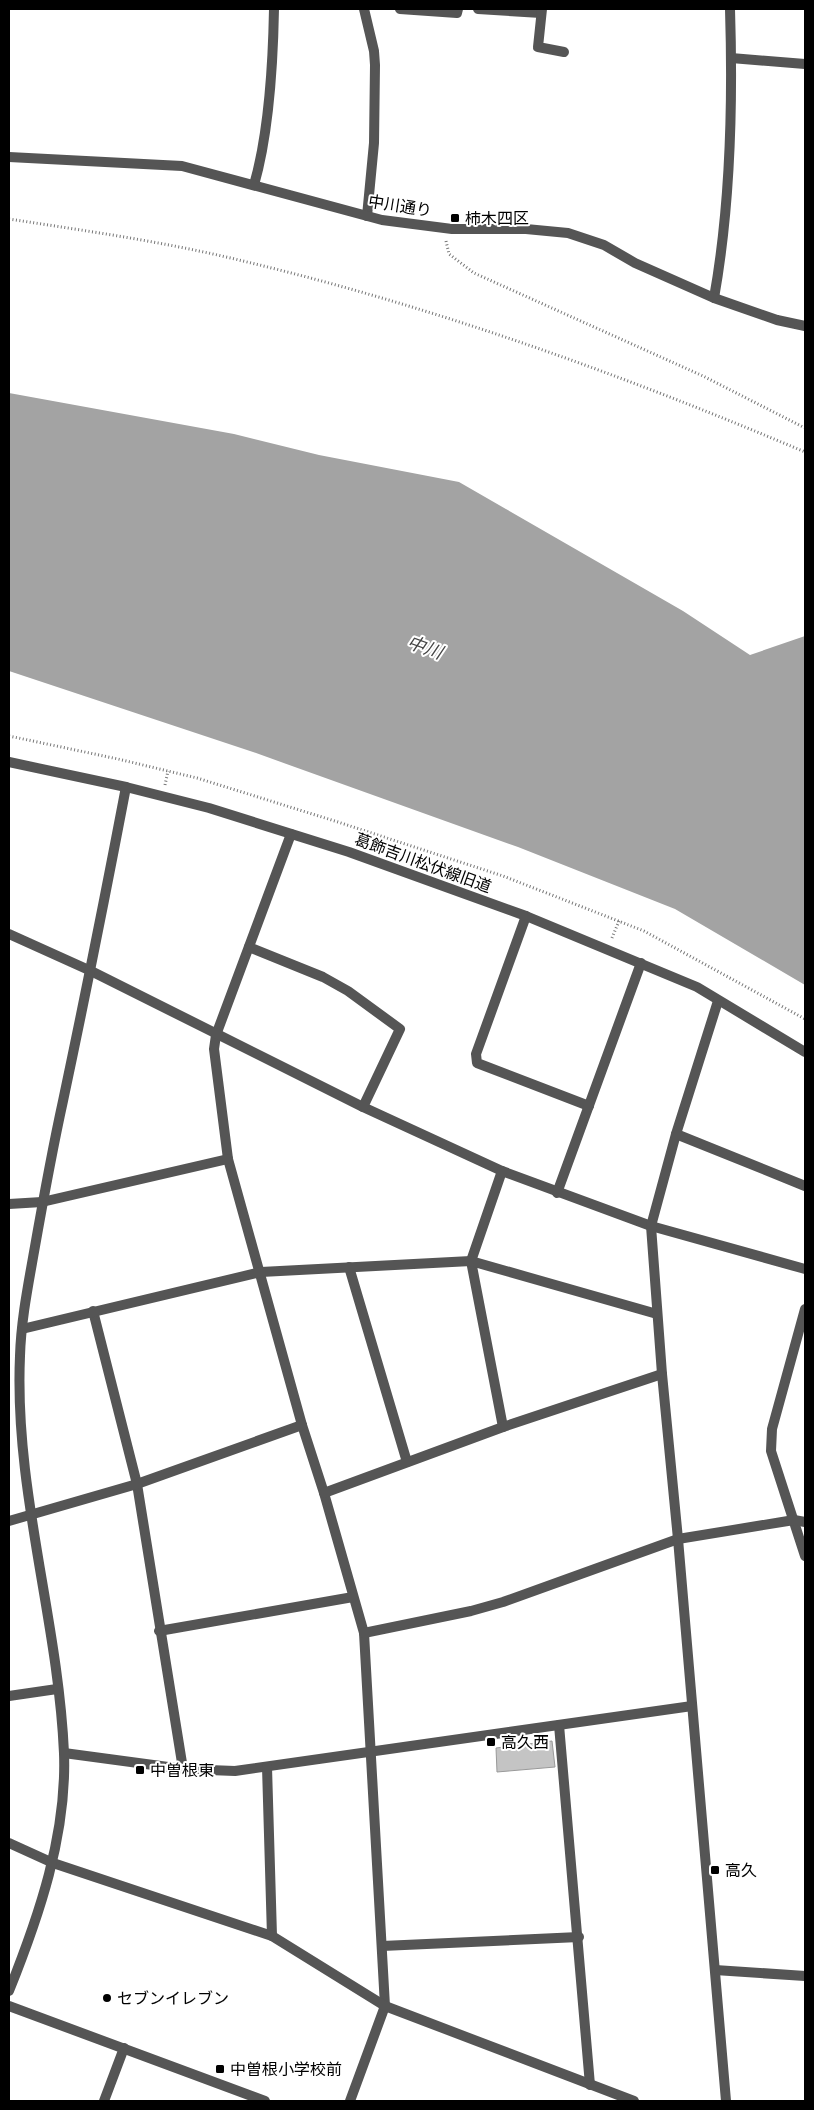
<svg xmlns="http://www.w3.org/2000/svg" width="814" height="2110" viewBox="0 0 814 2110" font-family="'DejaVu Sans','Noto Sans JP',sans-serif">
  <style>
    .water { fill: #a3a3a3 }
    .building { fill: #c4c4c4; stroke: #999 }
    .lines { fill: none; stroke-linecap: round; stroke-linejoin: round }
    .path { stroke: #777; stroke-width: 3; stroke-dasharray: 1 2.5; stroke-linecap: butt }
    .minor { stroke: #555; stroke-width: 10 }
    .tertiary { stroke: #555; stroke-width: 10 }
    .poi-dot { fill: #000; stroke: #fff; stroke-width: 2 }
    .labels { text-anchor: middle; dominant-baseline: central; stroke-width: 4; stroke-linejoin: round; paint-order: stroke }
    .street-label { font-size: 16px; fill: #000; stroke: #fff }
    .poi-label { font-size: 16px; fill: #000; stroke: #fff; text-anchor: start }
    .water-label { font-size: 18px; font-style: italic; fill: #444; stroke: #fff }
  </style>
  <rect width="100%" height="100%" fill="#fff"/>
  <!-- water -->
  <polygon class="water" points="9,393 234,434 319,455 459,482 683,611 750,655 805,636 805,985 675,909 518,847 253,752 9,671"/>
  <!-- building -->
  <polygon class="building" points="552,1741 555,1767 497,1772 496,1748"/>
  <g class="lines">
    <!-- path -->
    <g class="path">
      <path d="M9,219C87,231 166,242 243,261C436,307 623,375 805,452"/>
      <polyline points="446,241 449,254 474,273 703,376 805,428"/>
      <polyline points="9,736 118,759 197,778 338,822 503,876 644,931 805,1019"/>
      <polyline points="165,785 168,771"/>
      <polyline points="612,938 619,921"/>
    </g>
    <!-- minor -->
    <g class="minor">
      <polyline points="364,9 374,51 375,65 374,143 367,216"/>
      <polyline points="400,9 457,13 458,9"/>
      <polyline points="478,9 541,13"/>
      <polyline points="542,9 538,47 564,52"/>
      <polyline points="731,58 805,64"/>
      <path d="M254,185C269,133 273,63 274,9"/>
      <path d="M714,298C731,203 733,105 730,9"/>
      <polyline points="291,834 216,1035 214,1049 228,1159 302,1425 324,1493 364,1633 385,2006 350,2101"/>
      <polyline points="526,916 476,1054 477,1063 589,1106"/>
      <polyline points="9,934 91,971 363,1107 502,1171 651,1226 805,1269"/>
      <polyline points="249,947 323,977 348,991 400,1029 363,1107"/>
      <polyline points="676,1134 805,1186"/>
      <polyline points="502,1171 471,1261 503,1427"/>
      <polyline points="557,1193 641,963"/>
      <polyline points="9,1204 42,1202 228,1159"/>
      <polyline points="349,1267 407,1462"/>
      <polyline points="805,1309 772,1429 771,1451 805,1556"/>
      <polyline points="93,1311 137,1484 183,1769"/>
      <polyline points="22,1329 261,1272 471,1261 657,1314"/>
      <polyline points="324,1493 503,1427 662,1374"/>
      <polyline points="9,1521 137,1484 302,1425"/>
      <polyline points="159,1631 353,1597"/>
      <polyline points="364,1633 471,1611 503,1602 678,1539 794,1520 805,1522"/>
      <polyline points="9,1696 57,1689"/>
      <polyline points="559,1725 590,2085"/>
      <polyline points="64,1753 183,1769 235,1771 692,1706"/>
      <polyline points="267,1767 272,1936"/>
      <polyline points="9,1843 53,1863 272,1936 385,2006 634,2101"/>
      <polyline points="382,1946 579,1937"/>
      <polyline points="715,1970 805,1976"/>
      <polyline points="104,2101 124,2048"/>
    </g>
    <!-- tertiary -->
    <g class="tertiary">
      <polyline points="9,157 182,166 382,220 452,229 526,229 568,233 604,245 635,263 714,298 777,320 805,326"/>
      <polyline points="9,762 126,787 209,808 349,852 526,916 697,987 805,1052"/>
      <polyline points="718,1001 676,1134 651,1226 662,1374 678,1539 726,2101"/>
      <path d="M9,1991C39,1916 67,1835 64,1753C58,1619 14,1490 20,1356C21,1321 28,1286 34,1252C43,1201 52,1151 63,1101C85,997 106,892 126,787"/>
      <polyline points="9,2006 265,2101"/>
    </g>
  </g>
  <!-- markers -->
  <g class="poi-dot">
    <rect x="450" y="213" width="10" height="10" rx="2.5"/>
    <rect x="486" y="1737" width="10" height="10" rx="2.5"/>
    <rect x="135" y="1765" width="10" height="10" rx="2.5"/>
    <rect x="710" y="1865" width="10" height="10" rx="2.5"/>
    <circle cx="107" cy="1998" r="5"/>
    <rect x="215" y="2064" width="10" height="10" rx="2.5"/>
  </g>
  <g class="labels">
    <!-- street labels -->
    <g class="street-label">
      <text transform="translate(400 206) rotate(9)">中川通り</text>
      <text transform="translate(423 863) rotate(20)">葛飾吉川松伏線旧道</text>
    </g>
    <!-- poi labels -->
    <g class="poi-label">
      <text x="465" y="218">柿木四区</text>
      <text x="501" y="1742">高久西</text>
      <text x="150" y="1770">中曽根東</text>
      <text x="725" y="1870">高久</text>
      <text x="117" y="1998">セブンイレブン</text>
      <text x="230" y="2069">中曽根小学校前</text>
    </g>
    <!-- water labels -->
    <g class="water-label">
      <text transform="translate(425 647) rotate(20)">中川</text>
    </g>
  </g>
  <!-- border -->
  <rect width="814" height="2110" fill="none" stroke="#000000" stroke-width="20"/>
</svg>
